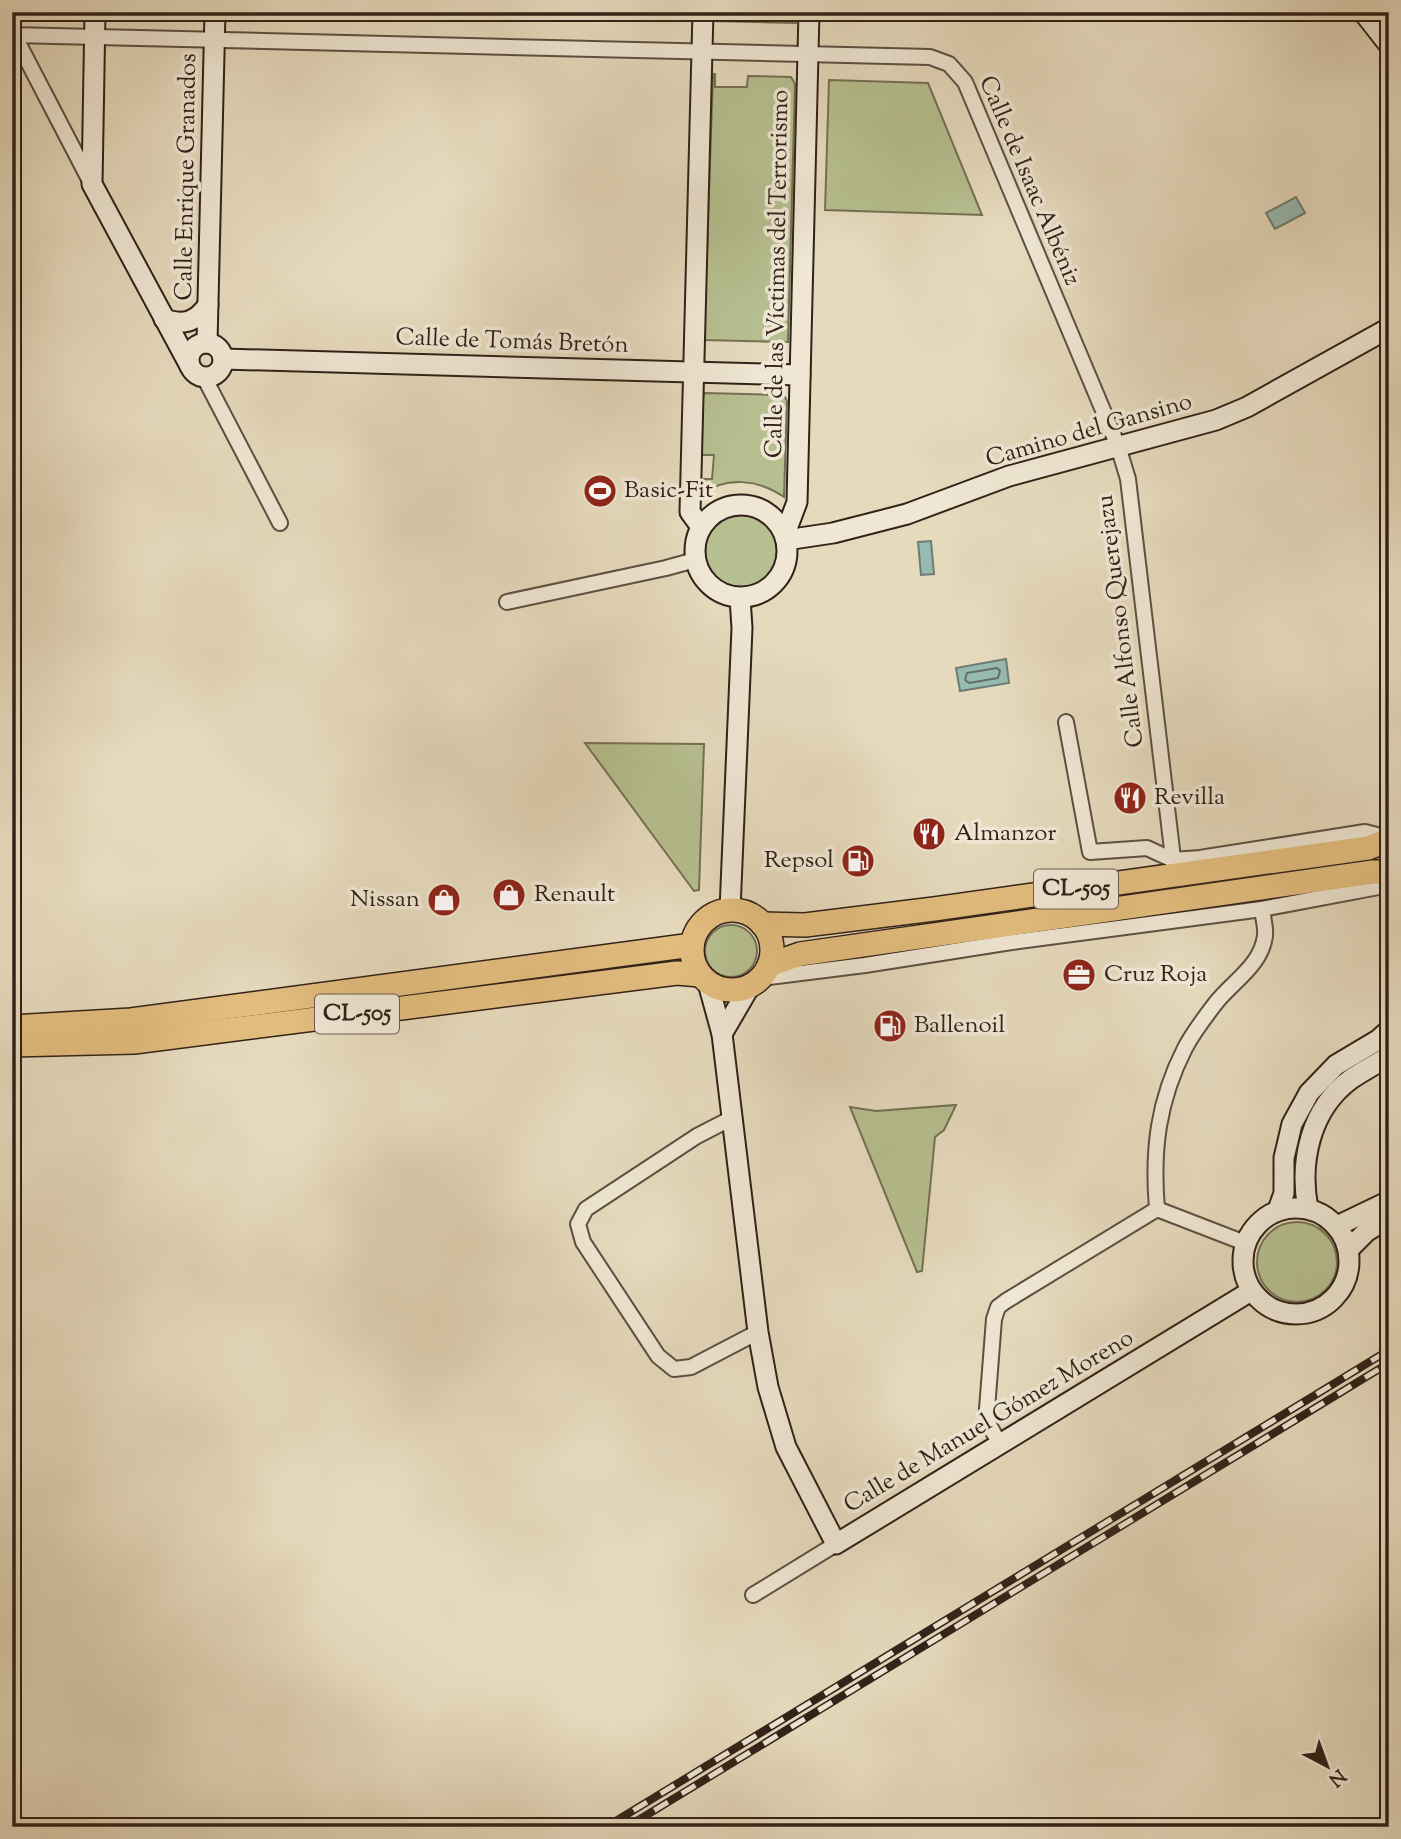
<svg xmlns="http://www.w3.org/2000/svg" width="1401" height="1839" viewBox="0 0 1401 1839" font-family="'Sorts Mill Goudy',serif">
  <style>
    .green { fill: #b6bf90; stroke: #747054; stroke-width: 2 }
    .water { fill: #96bbb0; stroke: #6e7d73; stroke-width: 2 }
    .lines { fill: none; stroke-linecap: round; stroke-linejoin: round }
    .shore { stroke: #646e64; stroke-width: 2 }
    .street-casing { stroke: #5e4f41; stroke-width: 18 }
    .secondary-casing { stroke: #312118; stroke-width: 23 }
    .primary-casing { stroke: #312118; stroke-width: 26 }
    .street { stroke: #efe7d4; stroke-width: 14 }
    .secondary { stroke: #efe7d4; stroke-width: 19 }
    .primary { stroke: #e3bd7e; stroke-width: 23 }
    .rail-casing { stroke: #312118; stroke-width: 8 }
    .rail { stroke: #efe7d4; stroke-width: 5; stroke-dasharray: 16; stroke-linecap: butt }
    .labels { text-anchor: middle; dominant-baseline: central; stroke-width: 7; stroke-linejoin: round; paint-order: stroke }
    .shield { fill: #efe7d4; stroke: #6a5c50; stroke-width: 2 }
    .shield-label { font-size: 23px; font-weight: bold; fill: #312118 }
    .street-label { font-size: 24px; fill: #312118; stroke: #efe7d4 }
    .poi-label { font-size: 24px; fill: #312118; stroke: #efe7d4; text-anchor: start }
  </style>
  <rect width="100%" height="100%" fill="#e6dabd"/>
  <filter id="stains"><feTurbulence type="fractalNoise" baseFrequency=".00286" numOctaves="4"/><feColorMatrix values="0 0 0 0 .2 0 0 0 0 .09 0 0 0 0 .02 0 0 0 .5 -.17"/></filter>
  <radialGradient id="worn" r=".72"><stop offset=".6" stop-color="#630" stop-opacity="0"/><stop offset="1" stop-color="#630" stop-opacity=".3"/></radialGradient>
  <!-- green -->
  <g class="green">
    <polygon points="713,12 796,12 796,23 713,21"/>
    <polygon points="713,74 715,74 715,87 747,87 748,76 791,77 795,84 788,342 704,340"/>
    <polygon points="829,80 928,83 982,215 825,210"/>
    <path d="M705,393L784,395L787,401L784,497C758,479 726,476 700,495V479H712L714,455H701L702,399Z"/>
    <circle cx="742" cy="552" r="37"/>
    <polygon points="585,743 704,744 699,890 694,891"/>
    <circle cx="731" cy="951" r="26"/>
    <polygon points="956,1105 944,1130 935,1137 922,1271 917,1272 850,1107 876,1111"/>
    <circle cx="1297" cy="1262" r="40"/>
  </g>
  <!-- water -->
  <g class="water">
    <polygon points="1296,197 1305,213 1275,229 1266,213"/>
    <polygon points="931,541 934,574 921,575 918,542"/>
    <polygon points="1006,659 1009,683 960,691 956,668"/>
  </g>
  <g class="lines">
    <!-- shore -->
    <polygon class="shore" points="997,668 1000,671 998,678 969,683 965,680 967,673"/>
    <defs>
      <g id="street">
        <polyline points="12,31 91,183"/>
        <polyline points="12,35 930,57 949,64 965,82 1118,446 1128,479 1175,875"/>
        <polyline points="204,377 280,523"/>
        <polyline points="507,602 666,568 695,560"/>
        <polyline points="1066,722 1090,852 1147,848 1173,860 1200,858 1365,832 1389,838"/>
        <polyline points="761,978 865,965 1005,943 1262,909 1389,885"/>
        <polyline points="732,1118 697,1136 586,1209 578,1224 583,1242 658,1356 674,1369 691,1367 758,1332"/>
        <path d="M1157,1209C1152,1150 1158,1101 1185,1048C1193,1033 1205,1017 1215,1004C1232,982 1261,966 1265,936C1266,928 1263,918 1262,909"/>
        <polyline points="1000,1444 989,1425 987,1409 994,1319 998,1307 1006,1301 1157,1209 1245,1243"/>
        <polyline points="753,1595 836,1544"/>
      </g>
      <g id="secondary">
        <polyline points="95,12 92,184 190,366"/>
        <polyline points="1363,12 1389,45"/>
        <polyline points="1387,12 1389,15"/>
        <path d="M164,319C184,326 196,322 208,305"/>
        <circle cx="206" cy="360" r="17"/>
        <polyline points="207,343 215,12"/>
        <polyline points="223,359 800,375"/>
        <circle cx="741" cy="551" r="46"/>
        <polyline points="701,527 690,512 703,12"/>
        <polyline points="785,534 797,502 809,12"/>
        <polyline points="786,540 833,533 907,514 1009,476 1216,420 1247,407 1389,328"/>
        <polyline points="730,910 742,628 740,598"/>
        <polyline points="708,983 722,1034 758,1332 768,1387 786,1447 836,1544 1251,1291"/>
        <polyline points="722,1034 750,986"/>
        <circle cx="1296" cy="1261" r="53"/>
        <path d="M1308,1209C1299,1162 1310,1109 1351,1079C1363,1071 1376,1064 1389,1056"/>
        <polyline points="1278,1210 1284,1193 1284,1158 1292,1124 1309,1093 1336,1065 1378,1040 1389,1030"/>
        <polyline points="1337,1226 1389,1201"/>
        <polyline points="1348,1250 1367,1231 1389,1218"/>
      </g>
      <g id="primary">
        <circle cx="732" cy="950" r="40"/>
        <polyline points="762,924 805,925 934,909 1368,848 1389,840"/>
        <polyline points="769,965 800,954 1373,872 1389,872"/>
        <polyline points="12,1027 131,1020 692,945"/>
        <polyline points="12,1045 134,1042 677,973 700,975"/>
      </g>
    </defs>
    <!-- street casing -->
    <use href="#street" class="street-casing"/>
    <!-- secondary casing -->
    <use href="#secondary" class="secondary-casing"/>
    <!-- primary casing -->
    <use href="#primary" class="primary-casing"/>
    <!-- street -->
    <use href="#street" class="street"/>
    <!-- secondary -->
    <use href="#secondary" class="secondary"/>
    <!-- primary -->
    <use href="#primary" class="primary"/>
    <defs>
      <g id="rail">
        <polyline points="606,1827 1389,1350"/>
        <polyline points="627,1827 1389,1363"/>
      </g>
    </defs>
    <!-- rail casing -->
    <use href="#rail" class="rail-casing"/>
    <!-- rail -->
    <use href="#rail" class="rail"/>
  </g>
  <!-- icons -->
  <defs>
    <symbol id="stadium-disc" viewBox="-11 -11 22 22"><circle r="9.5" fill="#8f2418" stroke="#efe7d4"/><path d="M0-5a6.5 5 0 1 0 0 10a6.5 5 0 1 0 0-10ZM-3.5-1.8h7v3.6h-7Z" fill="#fff"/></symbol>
    <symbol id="restaurant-disc" viewBox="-11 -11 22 22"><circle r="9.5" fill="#8f2418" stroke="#efe7d4"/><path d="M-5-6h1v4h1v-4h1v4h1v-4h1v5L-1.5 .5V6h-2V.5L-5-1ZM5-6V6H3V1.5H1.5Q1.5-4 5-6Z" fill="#fff"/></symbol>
    <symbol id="fuel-disc" viewBox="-11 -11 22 22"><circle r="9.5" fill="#8f2418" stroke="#efe7d4"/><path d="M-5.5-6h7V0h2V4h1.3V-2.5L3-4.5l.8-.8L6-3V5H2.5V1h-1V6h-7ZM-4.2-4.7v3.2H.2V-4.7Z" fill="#fff"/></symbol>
    <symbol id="shop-disc" viewBox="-11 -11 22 22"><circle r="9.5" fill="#8f2418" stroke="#efe7d4"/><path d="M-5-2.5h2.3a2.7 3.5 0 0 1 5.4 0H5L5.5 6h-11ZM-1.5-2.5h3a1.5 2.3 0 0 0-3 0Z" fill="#fff"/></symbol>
    <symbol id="office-disc" viewBox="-11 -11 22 22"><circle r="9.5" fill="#8f2418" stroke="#efe7d4"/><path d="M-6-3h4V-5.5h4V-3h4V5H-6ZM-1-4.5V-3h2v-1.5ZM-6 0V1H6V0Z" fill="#fff"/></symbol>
  </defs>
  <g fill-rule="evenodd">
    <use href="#stadium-disc" x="581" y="472" width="38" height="38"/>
    <use href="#restaurant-disc" x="1111" y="779" width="38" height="38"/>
    <use href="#restaurant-disc" x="910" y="815" width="38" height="38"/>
    <use href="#fuel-disc" x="839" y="842" width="38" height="38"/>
    <use href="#shop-disc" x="490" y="876" width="38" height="38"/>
    <use href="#shop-disc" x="425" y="881" width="38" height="38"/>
    <use href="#office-disc" x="1060" y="956" width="38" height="38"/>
    <use href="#fuel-disc" x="871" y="1007" width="38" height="38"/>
  </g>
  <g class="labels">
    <!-- shield labels -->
    <g class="shield">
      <rect x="1034" y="869.5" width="84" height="39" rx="5"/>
      <rect x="315" y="994.5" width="84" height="39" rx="5"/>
    </g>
    <g class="shield-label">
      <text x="1076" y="889">CL-505</text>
      <text x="357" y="1014">CL-505</text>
    </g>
    <!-- street labels -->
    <g class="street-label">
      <text transform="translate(187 177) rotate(-89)">Calle Enrique Granados</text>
      <text transform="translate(1029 181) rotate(67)">Calle de Isaac Albéniz</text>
      <text transform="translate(778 274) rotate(-89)">Calle de las Víctimas del Terrorismo</text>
      <text transform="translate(512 342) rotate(2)">Calle de Tomás Bretón</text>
      <text transform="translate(1089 431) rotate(-16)">Camino del Gansino</text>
      <text transform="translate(1121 621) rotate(-97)">Calle Alfonso Querejazu</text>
      <text transform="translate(989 1422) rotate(-31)">Calle de Manuel Gómez Moreno</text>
    </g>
    <!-- poi labels -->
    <g class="poi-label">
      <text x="624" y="491">Basic-Fit</text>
      <text x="1154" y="798">Revilla</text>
      <text x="954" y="834">Almanzor</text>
      <text x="834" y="861" text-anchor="end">Repsol</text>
      <text x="534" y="895">Renault</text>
      <text x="420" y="900" text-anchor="end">Nissan</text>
      <text x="1104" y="975">Cruz Roja</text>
      <text x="914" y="1026">Ballenoil</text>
    </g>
  </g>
  <!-- margin -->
  <rect width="1401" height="1839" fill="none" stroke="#e6dabd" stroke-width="42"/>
  <rect x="14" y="14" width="1373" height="1811" fill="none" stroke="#312118" stroke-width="3.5"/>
  <rect x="21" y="21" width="1359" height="1797" fill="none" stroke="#312118" stroke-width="2"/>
  <!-- north arrow -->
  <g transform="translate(1327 1766) rotate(139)" stroke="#efe7d4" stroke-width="5" paint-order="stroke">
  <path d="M0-5L12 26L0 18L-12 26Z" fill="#312118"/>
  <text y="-10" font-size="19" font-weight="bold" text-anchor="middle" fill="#312118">N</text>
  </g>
  <rect width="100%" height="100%" filter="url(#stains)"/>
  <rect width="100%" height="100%" fill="url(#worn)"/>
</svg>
